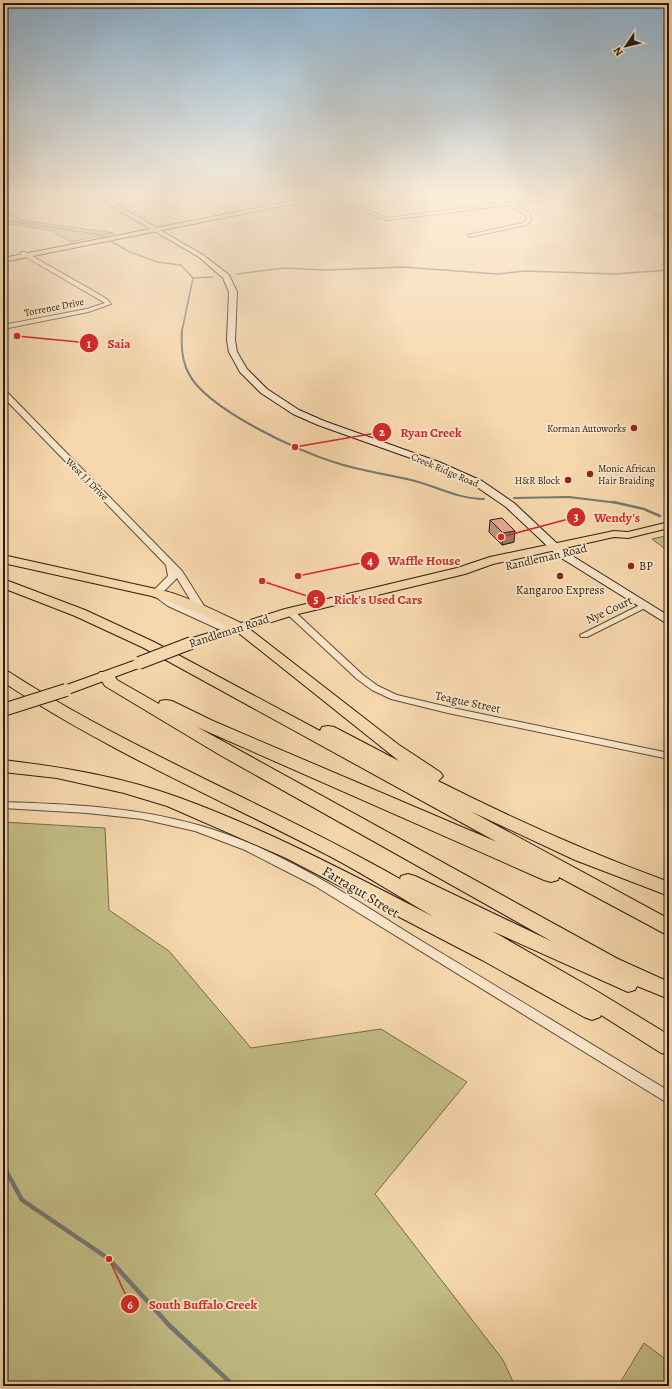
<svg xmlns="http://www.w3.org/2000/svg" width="672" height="1389" viewBox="0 0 672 1389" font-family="Alegreya,serif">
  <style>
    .green { fill: #c3bd85; stroke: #766d4a }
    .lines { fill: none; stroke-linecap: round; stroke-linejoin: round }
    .stream-far3 { stroke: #727974; stroke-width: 1.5 }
    .stream-far2 { stroke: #727974; stroke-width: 2 }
    .stream-far1 { stroke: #727974; stroke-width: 2.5 }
    .stream { stroke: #727974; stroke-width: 4.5 }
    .minor-casing { stroke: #5c4c37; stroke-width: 2 }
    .tertiary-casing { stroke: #5c4c37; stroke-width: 2 }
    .secondary-casing { stroke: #281d10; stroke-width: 2 }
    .primary-casing { stroke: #281d10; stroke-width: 2 }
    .motorway-casing { stroke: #281d10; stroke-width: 2 }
    .minor { fill: #fae6ca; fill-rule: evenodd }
    .tertiary { fill: #fae6ca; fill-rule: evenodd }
    .secondary { fill: #fae6ca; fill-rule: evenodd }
    .primary { fill: #f7d8ad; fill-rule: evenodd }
    .motorway { fill: #f7d8ad; fill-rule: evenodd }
    .primary-bridge-casing { stroke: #281d10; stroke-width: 14; stroke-linecap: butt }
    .primary-bridge { stroke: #f7d8ad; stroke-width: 12 }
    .wall { fill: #c89380; stroke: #281d10 }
    .shaded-wall { fill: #a37868; stroke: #281d10 }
    .building { fill: #e9ab95; stroke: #281d10 }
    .poi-dot { fill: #8f2418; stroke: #fae6ca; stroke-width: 1.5 }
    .labels { text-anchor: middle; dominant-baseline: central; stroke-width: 3.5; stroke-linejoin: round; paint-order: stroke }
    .far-street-label { font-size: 10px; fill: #281d10; stroke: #fae6ca }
    .far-poi-label { font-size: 10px; fill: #281d10; stroke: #fae6ca; text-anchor: end }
    .street-label { font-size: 12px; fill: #281d10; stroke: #fae6ca }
    .poi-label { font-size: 12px; fill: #281d10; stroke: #fae6ca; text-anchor: start }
    .near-street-label { font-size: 14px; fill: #281d10; stroke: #fae6ca }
    .leader { fill: none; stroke: #d62828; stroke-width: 1.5 }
    .callout-dot { fill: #d62828; stroke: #fae6ca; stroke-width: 1.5 }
    .mark-label { font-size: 12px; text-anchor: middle; font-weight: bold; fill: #fff }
    .callout-label { font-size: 13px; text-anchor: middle; font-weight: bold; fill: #d62828; stroke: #fae6ca; stroke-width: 3.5; stroke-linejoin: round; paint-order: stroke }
  </style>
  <rect width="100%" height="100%" fill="#f7d8ad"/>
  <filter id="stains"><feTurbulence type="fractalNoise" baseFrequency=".005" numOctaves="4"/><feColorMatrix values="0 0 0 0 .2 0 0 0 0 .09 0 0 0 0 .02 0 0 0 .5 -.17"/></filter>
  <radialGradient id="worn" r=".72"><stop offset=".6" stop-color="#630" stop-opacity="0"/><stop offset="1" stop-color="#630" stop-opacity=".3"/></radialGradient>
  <!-- green -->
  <g class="green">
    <polygon points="3,209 21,220 114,233 70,242 53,231 11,224 3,226"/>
    <polygon points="669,535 669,552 652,539"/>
    <polygon points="3,822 105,828 109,910 169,951 251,1048 381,1029 467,1082 375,1194 503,1360 515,1386 3,1386"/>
    <polygon points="644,1343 669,1362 669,1386 618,1386"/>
  </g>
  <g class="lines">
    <!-- stream-far3 -->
    <g class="stream-far3">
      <polyline points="3,220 101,235 128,251 157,262 181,265 193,278 182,331"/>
      <polyline points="237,274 284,268 326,270 402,267 497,274 526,271 614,274 669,270"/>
      <polyline points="193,278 213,277"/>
    </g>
    <!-- stream-far2 -->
    <g class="stream-far2">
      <path d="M182,330C181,344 181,360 189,374C207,409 299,452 337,463C361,471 387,474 411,480C436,486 458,499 484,499"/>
      <polyline points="514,498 569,497 618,503"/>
    </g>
    <!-- stream-far1 -->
    <polyline class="stream-far1" points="613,502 644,509 660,516"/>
    <!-- stream -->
    <polyline class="stream" points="3,1165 22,1200 109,1259 169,1325 234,1386"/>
    <defs>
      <g id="minor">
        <polygon points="38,197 50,197 3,205 3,203"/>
        <polygon points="245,197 251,197 271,208 267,209"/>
        <polygon points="325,197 332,197 387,218 548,197 562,197 514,204 530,213 531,221 526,225 470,237 468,235 522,223 527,220 526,215 508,205 387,220"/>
        <polygon points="607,197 614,197 669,217 669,219"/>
        <polygon points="21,252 25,252 102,296 108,300 111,304 88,312 3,329 3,325 87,309 105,303 21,254"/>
        <polygon points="642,604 648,604 649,606 587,637 581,637 580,635"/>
        <polygon points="287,610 293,610 363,675 378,686 397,695 448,707 669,753 669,759 448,713 391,699 372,690 357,679 287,614 286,612"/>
        <path d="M3,802C69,804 134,807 198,825C277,847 346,894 415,937C500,988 584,1040 669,1091V1104L315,886L245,850L195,831L142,819L87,813L3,808Z"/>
      </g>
      <polygon id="tertiary" points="3,391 6,391 182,571 206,609 201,612 197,611 177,578 162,593 176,602 233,628 234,630 233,632 225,632 168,606 153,595 151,593 168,576 166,565 3,397"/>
      <polygon id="secondary" points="96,197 104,197 203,255 229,275 237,292 235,340 237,352 247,369 267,389 299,410 324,421 439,462 482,481 514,503 566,552 669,616 669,625 558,556 506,507 474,485 433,466 318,425 293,414 261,393 240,372 229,352 227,340 229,292 223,278 199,257"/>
      <g id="primary">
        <polygon points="313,197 327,197 3,262 3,258"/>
        <path d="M669,522V528L628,538L614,537L493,564L465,574L294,615L191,647L186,646L184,643L186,640L228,627L196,612L152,596L150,593L152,590C167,586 224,615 241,623L285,609L457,568L490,557L614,531L628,532Z"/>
        <polygon points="139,659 144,660 146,663 144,666 71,693 61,693 59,690 61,687"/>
      </g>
      <g id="motorway">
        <polygon points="3,555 156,589 161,590 163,593 161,596 156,597 3,563"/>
        <path d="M3,579L85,610L154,642L320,731L322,727L328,726L334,727L399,761L231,627L233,624H243L399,745L440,772L443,776L438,781C513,819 590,853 669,882V896L575,860L470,811L669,919V936L559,877L558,880L551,882L544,880L197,727L618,959L669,982V999L637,986L635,990L628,992L492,931L595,990L669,1035V1055L661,1053L601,1015L600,1017L592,1020L584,1017L482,960L286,858L167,806L124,793L57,778L3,772V760C63,767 123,777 180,798C268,830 351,874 434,917C401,898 369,877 335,859C224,801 107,751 3,682V670L9,672C133,752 272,806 400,879L401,876L408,874L415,876L553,942L220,755L105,686L98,675L100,672H112L117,680L159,704L160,701L166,700L172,701L213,721L497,842L144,648L75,616L3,588Z"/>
      </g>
    </defs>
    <!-- minor casing -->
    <use href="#minor" class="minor-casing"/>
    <!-- tertiary casing -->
    <use href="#tertiary" class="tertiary-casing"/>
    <!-- secondary casing -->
    <use href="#secondary" class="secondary-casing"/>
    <!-- primary casing -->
    <use href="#primary" class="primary-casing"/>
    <!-- motorway casing -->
    <use href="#motorway" class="motorway-casing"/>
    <!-- minor -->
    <use href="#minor" class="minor"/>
    <!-- tertiary -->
    <use href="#tertiary" class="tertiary"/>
    <!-- secondary -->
    <use href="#secondary" class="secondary"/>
    <!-- primary -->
    <use href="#primary" class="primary"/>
    <!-- motorway -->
    <use href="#motorway" class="motorway"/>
    <defs>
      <g id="primary-bridge">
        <polyline points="139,663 191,643"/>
        <polyline points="3,710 66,690"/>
      </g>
    </defs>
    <!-- primary-bridge casing -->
    <use href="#primary-bridge" class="primary-bridge-casing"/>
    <!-- primary-bridge -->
    <use href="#primary-bridge" class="primary-bridge"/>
  </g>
  <!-- wall -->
  <polygon class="wall" points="490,520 514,542 502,545 489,532"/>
  <!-- shaded-wall -->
  <g class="shaded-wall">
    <polygon points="125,197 137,197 125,199"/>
    <polygon points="515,531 514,542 502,545 503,533"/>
  </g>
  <!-- building -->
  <polygon class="building" points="502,518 515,531 503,533 490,520"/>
  <!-- sky -->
  <linearGradient id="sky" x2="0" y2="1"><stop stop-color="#8db5d4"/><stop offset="0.5" stop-color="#fbedda"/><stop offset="1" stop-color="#fbedda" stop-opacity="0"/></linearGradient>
  <rect width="672" height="392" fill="url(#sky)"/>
  <!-- markers -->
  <g class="poi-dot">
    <circle cx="634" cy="428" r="4"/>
    <circle cx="590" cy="474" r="4"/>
    <circle cx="568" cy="480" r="4"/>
    <circle cx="631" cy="566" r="4"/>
    <circle cx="560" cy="576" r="4"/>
  </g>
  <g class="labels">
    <!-- far-street labels -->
    <g class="far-street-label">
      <text transform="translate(54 307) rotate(-11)">Torrence Drive</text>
      <text transform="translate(445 470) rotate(23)">Creek Ridge Road</text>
      <text transform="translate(87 479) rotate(45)">West J J Drive</text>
    </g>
    <!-- far-poi labels -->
    <g class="far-poi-label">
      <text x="626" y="428">Korman Autoworks</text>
      <text x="598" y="468" text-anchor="start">Monic African<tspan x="598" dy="12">Hair Braiding</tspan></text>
      <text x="560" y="480">H&amp;R Block</text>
    </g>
    <!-- street labels -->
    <g class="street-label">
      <text transform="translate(546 557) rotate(-13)">Randleman Road</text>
      <text transform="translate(609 610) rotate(-25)">Nye Court</text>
      <text transform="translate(229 631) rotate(-18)">Randleman Road</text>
      <text transform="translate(468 702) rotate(12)">Teague Street</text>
    </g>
    <!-- poi labels -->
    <g class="poi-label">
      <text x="639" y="566">BP</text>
      <text x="560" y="590" text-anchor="middle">Kangaroo Express</text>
    </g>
    <!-- near-street labels -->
    <g class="near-street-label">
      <text transform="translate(361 892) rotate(31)">Farragut Street</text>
    </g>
  </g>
  <!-- callouts -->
  <path class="leader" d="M17 336L89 343M295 447L382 432M501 537L576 517M298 576L370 561M262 581L316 599M109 1259L130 1304"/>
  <g class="callout-dot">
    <circle cx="17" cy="336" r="4"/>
    <circle cx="295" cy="447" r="4"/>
    <circle cx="501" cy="537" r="4"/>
    <circle cx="298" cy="576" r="4"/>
    <circle cx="262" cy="581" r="4"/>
    <circle cx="109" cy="1259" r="4"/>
    <circle cx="89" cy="343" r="10"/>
    <circle cx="382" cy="432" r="10"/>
    <circle cx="576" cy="517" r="10"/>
    <circle cx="370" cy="561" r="10"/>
    <circle cx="316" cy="599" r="10"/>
    <circle cx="130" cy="1304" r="10"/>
  </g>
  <g class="mark-label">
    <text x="89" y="348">1</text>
    <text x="382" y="436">2</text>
    <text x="576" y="521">3</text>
    <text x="370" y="565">4</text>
    <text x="316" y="603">5</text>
    <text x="130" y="1309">6</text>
  </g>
  <g class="callout-label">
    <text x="119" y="348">Saia</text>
    <text x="431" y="437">Ryan Creek</text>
    <text x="617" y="522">Wendy's</text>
    <text x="424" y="565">Waffle House</text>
    <text x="378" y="604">Rick's Used Cars</text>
    <text x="203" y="1309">South Buffalo Creek</text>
  </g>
  <!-- margin -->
  <rect width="672" height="1389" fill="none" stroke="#f7d8ad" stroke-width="16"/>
  <rect x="4" y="4" width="664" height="1381" fill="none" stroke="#281d10" stroke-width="2"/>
  <rect x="8" y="8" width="656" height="1373" fill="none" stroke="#281d10"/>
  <!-- north arrow -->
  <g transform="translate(626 46) rotate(235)" stroke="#fae6ca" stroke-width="3" paint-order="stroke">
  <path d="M0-3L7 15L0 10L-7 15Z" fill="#281d10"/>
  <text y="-6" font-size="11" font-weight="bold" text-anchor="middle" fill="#281d10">N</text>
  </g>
  <rect width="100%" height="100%" filter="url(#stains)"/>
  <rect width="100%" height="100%" fill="url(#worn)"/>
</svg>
